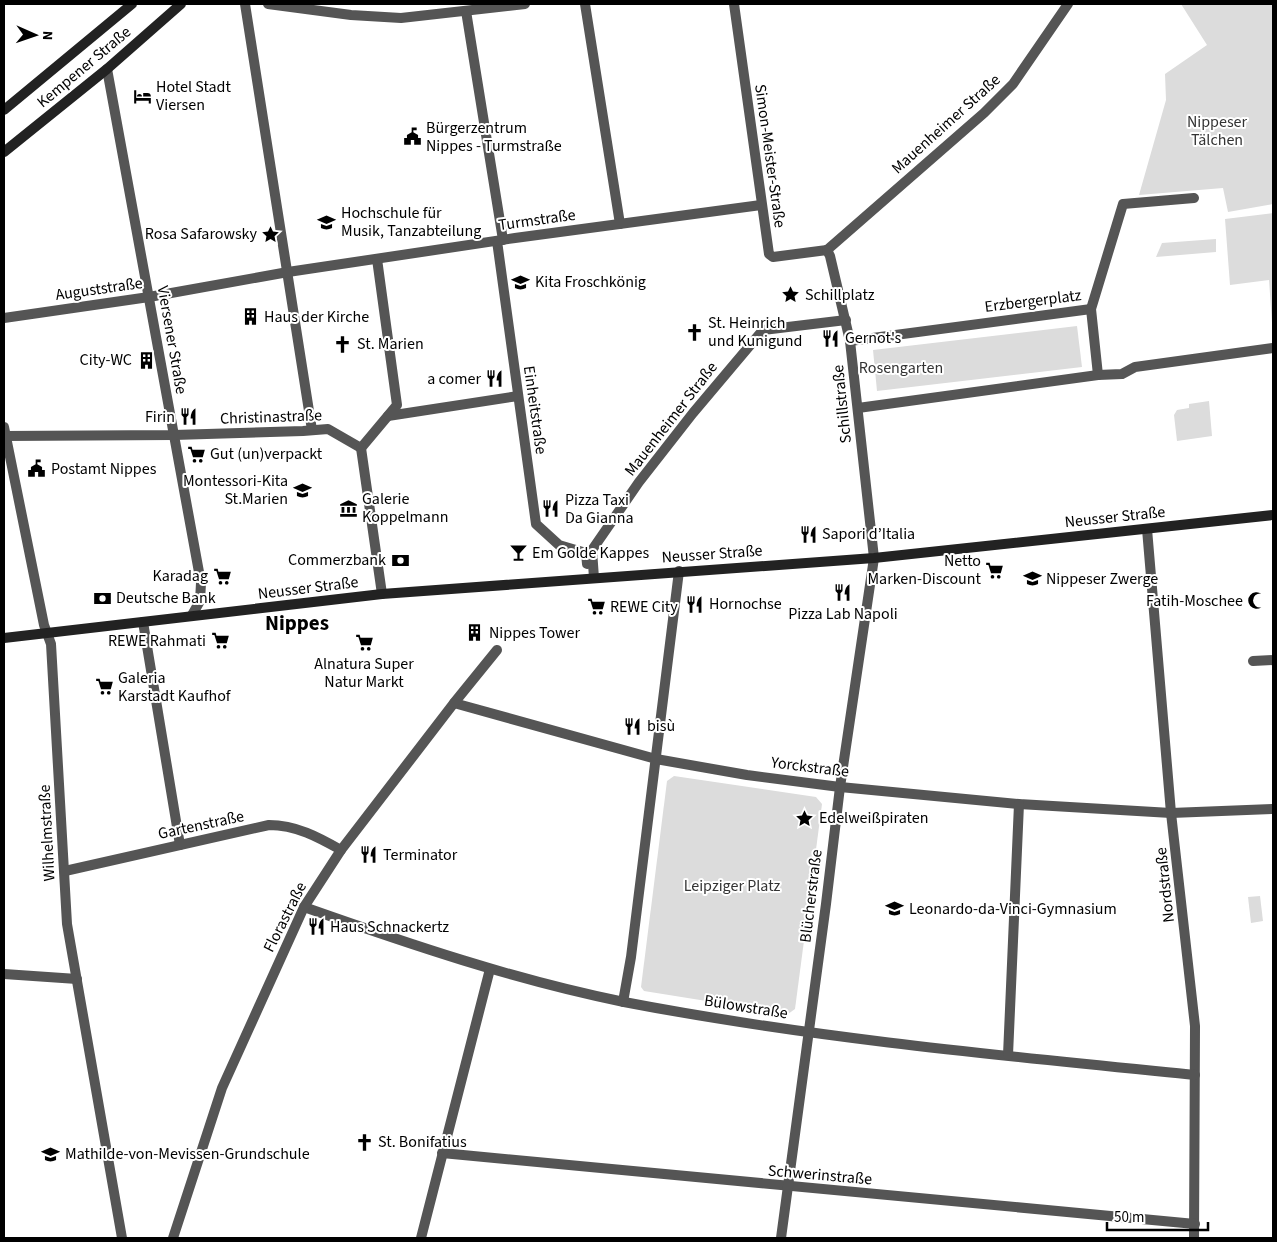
<svg xmlns="http://www.w3.org/2000/svg" width="1277" height="1242" viewBox="0 0 1277 1242" font-family="'Source Sans 3',sans-serif">
  <style>
    .green { fill: #dcdcdc }
    .lines { fill: none; stroke-linecap: round; stroke-linejoin: round }
    .minor { stroke: #555; stroke-width: 10 }
    .secondary { stroke: #222; stroke-width: 10 }
    .labels { text-anchor: middle; dominant-baseline: central; stroke-width: 4; stroke-linejoin: round; paint-order: stroke }
    .street-label { font-size: 16px; fill: #000; stroke: #fff }
    .poi-label { font-size: 16px; fill: #000; stroke: #fff; text-anchor: start }
    .park-label { font-size: 16px; fill: #333; stroke: #fff }
    .district-label { font-size: 21px; font-weight: bold; fill: #000; stroke: #fff }
  </style>
  <rect width="100%" height="100%" fill="#fff"/>
  <!-- green -->
  <g class="green">
    <polygon points="1181,4 1273,4 1273,204 1228,212 1223,188 1139,195 1166,100 1165,74 1207,45"/>
    <polygon points="1273,213 1273,337 1269,280 1230,285 1225,219"/>
    <polygon points="1216,239 1216,252 1156,257 1162,243"/>
    <polygon points="1077,326 1082,367 877,391 873,350"/>
    <polygon points="1209,401 1212,436 1177,441 1174,415 1177,410 1189,408 1189,404"/>
    <polygon points="674,776 816,797 822,804 795,1009 788,1014 644,991 641,987 667,781"/>
    <polygon points="1260,896 1263,921 1251,923 1248,897"/>
  </g>
  <g class="lines">
    <!-- minor -->
    <g class="minor">
      <polyline points="245,4 312,430"/>
      <polyline points="268,4 351,15 401,18 525,4"/>
      <polyline points="585,4 620,224"/>
      <polyline points="734,4 769,254 773,257 827,250"/>
      <polyline points="466,11 503,240"/>
      <polyline points="107,69 201,583 200,601 192,615"/>
      <polyline points="497,241 536,524 559,545 586,553 587,564"/>
      <polyline points="827,250 984,113 1013,84 1068,4"/>
      <polyline points="4,318 149,297 288,272 515,238 761,205"/>
      <polyline points="850,341 1091,309"/>
      <polyline points="1098,375 1091,309 1123,204 1194,198"/>
      <polyline points="858,408 1098,375 1122,374 1135,367 1273,348"/>
      <polyline points="388,416 518,396"/>
      <polyline points="4,427 44,625 51,644 67,924 122,1238"/>
      <polyline points="4,436 174,435 303,431 328,429 361,448"/>
      <polyline points="361,448 397,405 377,259"/>
      <polyline points="361,448 382,594"/>
      <polyline points="1147,529 1171,813 1195,1026 1194,1238"/>
      <polyline points="594,578 592,550 639,482 693,413 763,330 846,320"/>
      <polyline points="143,622 180,845"/>
      <polyline points="1253,661 1273,660"/>
      <polyline points="454,703 656,759 747,775 840,787 1019,804 1171,813 1273,809"/>
      <path d="M65,871L269,825C296,825 318,837 341,850"/>
      <path d="M304,907C409,944 515,980 624,1002C811,1038 1005,1056 1195,1075"/>
      <polyline points="4,974 77,979"/>
      <polyline points="623,1002 631,957 679,571"/>
      <polyline points="1008,1055 1019,804"/>
      <polyline points="442,1153 1195,1224"/>
      <polyline points="173,1238 222,1088 304,907 341,850 454,703 497,650"/>
      <polyline points="421,1238 490,969"/>
      <polyline points="781,1238 826,904 840,787 874,558 850,341 830,256 827,250"/>
    </g>
    <!-- secondary -->
    <g class="secondary">
      <polyline points="4,110 132,4"/>
      <polyline points="4,152 107,69 181,4"/>
      <polyline points="4,638 382,594 874,558 1273,515"/>
    </g>
  </g>
  <!-- icons -->
  <defs>
    <symbol id="hotel-bare" viewBox="-9 -9 18 18"><path d="M-6-4.5h1.5V1H6V5H4.5V3h-9V5H-6ZM-4 0a1.8 1.8 0 1 1 3.6 0ZM.5 0V-2.5h3Q6-2.5 6 0Z" fill="#000" stroke="#fff" stroke-width="2.5" paint-order="stroke"/></symbol>
    <symbol id="civic-bare" viewBox="-9 -9 18 18"><path d="M-.6-6.5H3V-4.5H.6V-3L4-1V1h2V6H-6V1h2V-1L-.6-3ZM-1.2 2.5V6h2.4V2.5Z" fill="#000" stroke="#fff" stroke-width="2.5" paint-order="stroke"/></symbol>
    <symbol id="university-bare" viewBox="-9 -9 18 18"><path d="M0-5L7-2L0 1L-7-2ZM-4 1L0 2.5L4 1V4Q0 6-4 4Z" fill="#000" stroke="#fff" stroke-width="2.5" paint-order="stroke"/></symbol>
    <symbol id="sight-bare" viewBox="-9 -9 18 18"><path d="M0-6L1.8-2.2L6-1.7L2.9 1.2L3.7 5.4L0 3.3L-3.7 5.4L-2.9 1.2L-6-1.7L-1.8-2.2Z" fill="#000" stroke="#fff" stroke-width="2.5" paint-order="stroke"/></symbol>
    <symbol id="school-bare" viewBox="-9 -9 18 18"><path d="M0-5L7-2L0 1L-7-2ZM-4 1L0 2.5L4 1V4Q0 6-4 4Z" fill="#000" stroke="#fff" stroke-width="2.5" paint-order="stroke"/></symbol>
    <symbol id="building-bare" viewBox="-9 -9 18 18"><path d="M-4-6H4V6H1V3H-1V6H-4ZM-2.5-4.3h1.7v1.8h-1.7ZM.8-4.3h1.7v1.8H.8ZM-2.5-1h1.7V.8h-1.7ZM.8-1h1.7V.8H.8Z" fill="#000" stroke="#fff" stroke-width="2.5" paint-order="stroke"/></symbol>
    <symbol id="church-bare" viewBox="-9 -9 18 18"><path d="M-1.2-6h2.4v3.5h3.3v2.4h-3.3V6h-2.4V-.1h-3.3v-2.4h3.3Z" fill="#000" stroke="#fff" stroke-width="2.5" paint-order="stroke"/></symbol>
    <symbol id="restaurant-bare" viewBox="-9 -9 18 18"><path d="M-5-6h1v4h1v-4h1v4h1v-4h1v5L-1.5 .5V6h-2V.5L-5-1ZM5-6V6H3V1.5H1.5Q1.5-4 5-6Z" fill="#000" stroke="#fff" stroke-width="2.5" paint-order="stroke"/></symbol>
    <symbol id="supermarket-bare" viewBox="-9 -9 18 18"><path d="M-6-5.5h2.5l.6 2H6L4.5 2H-2.5L-4.4-4H-6ZM-1.5 3.2a1.3 1.3 0 1 0 .1 0ZM3 3.2a1.3 1.3 0 1 0 .1 0Z" fill="#000" stroke="#fff" stroke-width="2.5" paint-order="stroke"/></symbol>
    <symbol id="museum-bare" viewBox="-9 -9 18 18"><path d="M0-6L6-3V-2H-6V-3ZM-5-1h2V3h-2ZM-1-1h2V3h-2ZM3-1h2V3H3ZM-6 4H6V6H-6Z" fill="#000" stroke="#fff" stroke-width="2.5" paint-order="stroke"/></symbol>
    <symbol id="bar-bare" viewBox="-9 -9 18 18"><path d="M-6-5H6L.8 .8V4.5H3.5V6h-7V4.5H-.8V.8Z" fill="#000" stroke="#fff" stroke-width="2.5" paint-order="stroke"/></symbol>
    <symbol id="bank-bare" viewBox="-9 -9 18 18"><path d="M-6-4H6V4H-6ZM0-2.3a2.3 2.3 0 1 0 0 4.6a2.3 2.3 0 1 0 0-4.6Z" fill="#000" stroke="#fff" stroke-width="2.5" paint-order="stroke"/></symbol>
    <symbol id="mosque-bare" viewBox="-9 -9 18 18"><path d="M3.5-4.9A6 6 0 1 0 3.5 4.9A5 5 0 1 1 3.5-4.9Z" fill="#000" stroke="#fff" stroke-width="2.5" paint-order="stroke"/></symbol>
  </defs>
  <g fill-rule="evenodd">
    <use href="#hotel-bare" x="130" y="84" width="25" height="25"/>
    <use href="#civic-bare" x="400" y="124" width="25" height="25"/>
    <use href="#university-bare" x="314" y="210" width="25" height="25"/>
    <use href="#sight-bare" x="258" y="222" width="25" height="25"/>
    <use href="#school-bare" x="508" y="270" width="25" height="25"/>
    <use href="#sight-bare" x="778" y="282" width="25" height="25"/>
    <use href="#building-bare" x="238" y="304" width="25" height="25"/>
    <use href="#church-bare" x="682" y="320" width="25" height="25"/>
    <use href="#restaurant-bare" x="818" y="326" width="25" height="25"/>
    <use href="#church-bare" x="330" y="332" width="25" height="25"/>
    <use href="#building-bare" x="134" y="348" width="25" height="25"/>
    <use href="#restaurant-bare" x="482" y="366" width="25" height="25"/>
    <use href="#restaurant-bare" x="176" y="404" width="25" height="25"/>
    <use href="#supermarket-bare" x="184" y="442" width="25" height="25"/>
    <use href="#civic-bare" x="24" y="456" width="25" height="25"/>
    <use href="#school-bare" x="290" y="478" width="25" height="25"/>
    <use href="#museum-bare" x="336" y="496" width="25" height="25"/>
    <use href="#restaurant-bare" x="538" y="496" width="25" height="25"/>
    <use href="#restaurant-bare" x="796" y="522" width="25" height="25"/>
    <use href="#bar-bare" x="506" y="540" width="25" height="25"/>
    <use href="#bank-bare" x="388" y="548" width="25" height="25"/>
    <use href="#supermarket-bare" x="982" y="558" width="25" height="25"/>
    <use href="#supermarket-bare" x="210" y="564" width="25" height="25"/>
    <use href="#school-bare" x="1020" y="566" width="25" height="25"/>
    <use href="#restaurant-bare" x="830" y="580" width="25" height="25"/>
    <use href="#bank-bare" x="90" y="586" width="25" height="25"/>
    <use href="#mosque-bare" x="1244" y="588" width="25" height="25"/>
    <use href="#restaurant-bare" x="682" y="592" width="25" height="25"/>
    <use href="#supermarket-bare" x="584" y="594" width="25" height="25"/>
    <use href="#building-bare" x="462" y="620" width="25" height="25"/>
    <use href="#supermarket-bare" x="208" y="628" width="25" height="25"/>
    <use href="#supermarket-bare" x="352" y="630" width="25" height="25"/>
    <use href="#supermarket-bare" x="92" y="674" width="25" height="25"/>
    <use href="#restaurant-bare" x="620" y="714" width="25" height="25"/>
    <use href="#sight-bare" x="792" y="806" width="25" height="25"/>
    <use href="#restaurant-bare" x="356" y="842" width="25" height="25"/>
    <use href="#school-bare" x="882" y="896" width="25" height="25"/>
    <use href="#restaurant-bare" x="304" y="914" width="25" height="25"/>
    <use href="#church-bare" x="352" y="1130" width="25" height="25"/>
    <use href="#school-bare" x="38" y="1142" width="25" height="25"/>
  </g>
  <g class="labels">
    <!-- street labels -->
    <g class="street-label">
      <text transform="translate(84 67) rotate(-40)">Kempener Straße</text>
      <text transform="translate(946 124) rotate(-42)">Mauenheimer Straße</text>
      <text transform="translate(770 156) rotate(82)">Simon-Meister-Straße</text>
      <text transform="translate(537 220) rotate(-8)">Turmstraße</text>
      <text transform="translate(99 289) rotate(-8)">Auguststraße</text>
      <text transform="translate(1033 301) rotate(-7)">Erzbergerplatz</text>
      <text transform="translate(172 340) rotate(80)">Viersener Straße</text>
      <text transform="translate(842 404) rotate(-96)">Schillstraße</text>
      <text transform="translate(535 410) rotate(82)">Einheitstraße</text>
      <text transform="translate(271 417) rotate(-2)">Christinastraße</text>
      <text transform="translate(671 419) rotate(-52)">Mauenheimer Straße</text>
      <text transform="translate(1115 517) rotate(-6)">Neusser Straße</text>
      <text transform="translate(712 554) rotate(-4)">Neusser Straße</text>
      <text transform="translate(308 588) rotate(-7)">Neusser Straße</text>
      <text transform="translate(810 767) rotate(7)">Yorckstraße</text>
      <text transform="translate(201 825) rotate(-12)">Gartenstraße</text>
      <text transform="translate(47 833) rotate(-93)">Wilhelmstraße</text>
      <text transform="translate(1165 885) rotate(-96)">Nordstraße</text>
      <text transform="translate(811 896) rotate(-83)">Blücherstraße</text>
      <text transform="translate(285 917) rotate(-63)">Florastraße</text>
      <text transform="translate(746 1007) rotate(9)">Bülowstraße</text>
      <text transform="translate(820 1175) rotate(5)">Schwerinstraße</text>
    </g>
    <!-- poi labels -->
    <g class="poi-label">
      <text x="156" y="87">Hotel Stadt<tspan x="156" dy="18">Viersen</tspan></text>
      <text x="426" y="128">Bürgerzentrum<tspan x="426" dy="18">Nippes - Turmstraße</tspan></text>
      <text x="341" y="213">Hochschule für<tspan x="341" dy="18">Musik, Tanzabteilung</tspan></text>
      <text x="257" y="234" text-anchor="end">Rosa Safarowsky</text>
      <text x="535" y="282">Kita Froschkönig</text>
      <text x="805" y="295">Schillplatz</text>
      <text x="264" y="317">Haus der Kirche</text>
      <text x="708" y="323">St. Heinrich<tspan x="708" dy="18">und Kunigund</tspan></text>
      <text x="845" y="338">Gernot's</text>
      <text x="357" y="344">St. Marien</text>
      <text x="132" y="360" text-anchor="end">City-WC</text>
      <text x="481" y="379" text-anchor="end">a comer</text>
      <text x="175" y="417" text-anchor="end">Firin</text>
      <text x="210" y="454">Gut (un)verpackt</text>
      <text x="51" y="469">Postamt Nippes</text>
      <text x="288" y="481" text-anchor="end">Montessori-Kita<tspan x="288" dy="18">St.Marien</tspan></text>
      <text x="362" y="499">Galerie<tspan x="362" dy="18">Koppelmann</tspan></text>
      <text x="565" y="500">Pizza Taxi<tspan x="565" dy="18">Da Gianna</tspan></text>
      <text x="822" y="534">Sapori d’Italia</text>
      <text x="532" y="553">Em Golde Kappes</text>
      <text x="386" y="560" text-anchor="end">Commerzbank</text>
      <text x="981" y="561" text-anchor="end">Netto<tspan x="981" dy="18">Marken-Discount</tspan></text>
      <text x="208" y="576" text-anchor="end">Karadag</text>
      <text x="1046" y="579">Nippeser Zwerge</text>
      <text x="116" y="598">Deutsche Bank</text>
      <text x="1243" y="601" text-anchor="end">Fatih-Moschee</text>
      <text x="709" y="604">Hornochse</text>
      <text x="610" y="607">REWE City</text>
      <text x="843" y="614" text-anchor="middle">Pizza Lab Napoli</text>
      <text x="489" y="633">Nippes Tower</text>
      <text x="206" y="641" text-anchor="end">REWE Rahmati</text>
      <text x="364" y="664" text-anchor="middle">Alnatura Super<tspan x="364" dy="18">Natur Markt</tspan></text>
      <text x="118" y="678">Galeria<tspan x="118" dy="18">Karstadt Kaufhof</tspan></text>
      <text x="647" y="726">bisù</text>
      <text x="819" y="818">Edelweißpiraten</text>
      <text x="383" y="855">Terminator</text>
      <text x="909" y="909">Leonardo-da-Vinci-Gymnasium</text>
      <text x="330" y="927">Haus Schnackertz</text>
      <text x="378" y="1142">St. Bonifatius</text>
      <text x="65" y="1154">Mathilde-von-Mevissen-Grundschule</text>
    </g>
    <!-- park labels -->
    <g class="park-label">
      <text x="1217" y="122">Nippeser<tspan x="1217" dy="18">Tälchen</tspan></text>
      <text x="901" y="368">Rosengarten</text>
      <text x="732" y="886">Leipziger Platz</text>
    </g>
    <!-- district labels -->
    <g class="district-label">
      <text x="297" y="623">Nippes</text>
    </g>
  </g>
  <!-- border -->
  <rect width="1277" height="1242" fill="none" stroke="#000000" stroke-width="10"/>
  <!-- north arrow -->
  <g transform="translate(35 35) rotate(92)" stroke="#ffffff" stroke-width="4" paint-order="stroke">
  <path d="M0-4L9 19L0 12L-9 19Z" fill="#000000"/>
  <text y="-8" font-size="14" font-weight="bold" text-anchor="middle" fill="#000000">N</text>
  </g>
  <!-- scale -->
  <path d="M1107 1222v8h101v-8" fill="none" stroke="#000000" stroke-width="2.5"/>
  <text x="1114" y="1222" font-size="15" fill="#000000" stroke="#ffffff" stroke-width="4" paint-order="stroke">50 m</text>
</svg>
